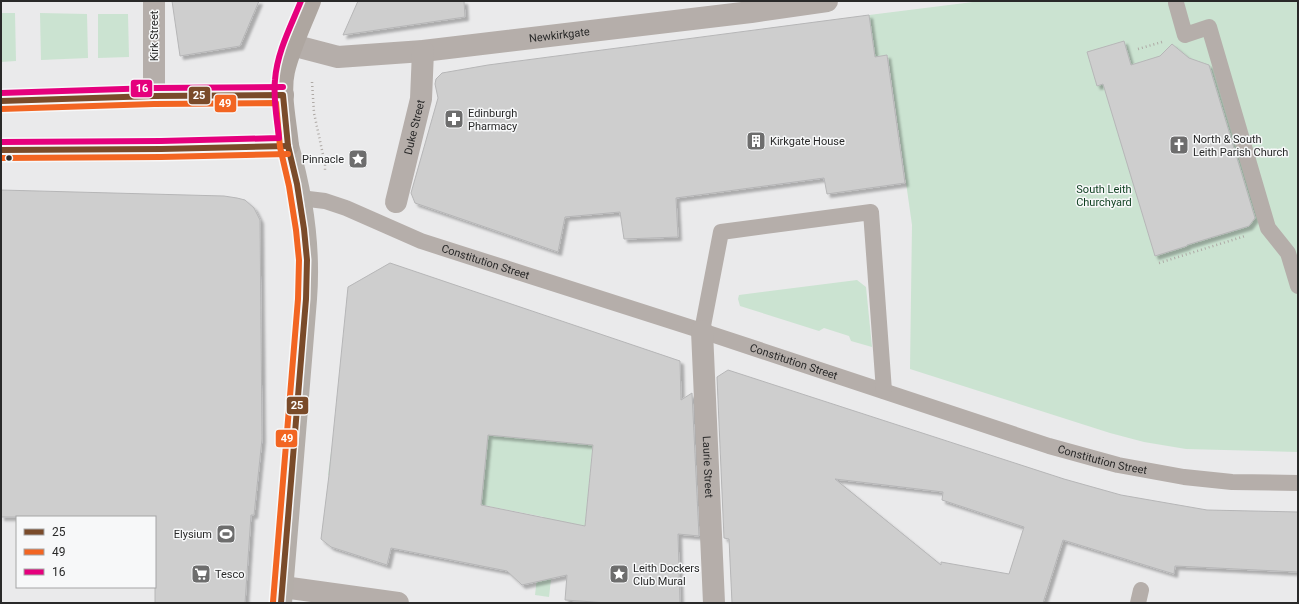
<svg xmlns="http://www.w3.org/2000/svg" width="1299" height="604" viewBox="0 0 1299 604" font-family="Roboto,sans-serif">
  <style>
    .green { fill: #cbe3d1 }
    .building { fill: #cecece; stroke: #b6b6b7; fill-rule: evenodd; filter: url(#shadow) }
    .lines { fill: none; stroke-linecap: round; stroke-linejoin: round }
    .path { stroke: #aea9a5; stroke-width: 2.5; stroke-dasharray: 1 3; stroke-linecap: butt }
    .lane { stroke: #b5aeaa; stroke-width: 16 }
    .street { stroke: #b5aeaa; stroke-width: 22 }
    .secondary { stroke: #b4aea9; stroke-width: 22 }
    .primary { stroke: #aea6a0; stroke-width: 22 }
    .bus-1-casing { stroke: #f7f8f9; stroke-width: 9 }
    .bus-2-casing { stroke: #f7f8f9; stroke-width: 9 }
    .bus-3-casing { stroke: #f7f8f9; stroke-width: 9 }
    .bus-1 { stroke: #7a4b2a; stroke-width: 6 }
    .bus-2 { stroke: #f26522; stroke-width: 6 }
    .bus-3 { stroke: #e5007d; stroke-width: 6 }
    .bus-dot { fill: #292929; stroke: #f7f8f9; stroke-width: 1.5 }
    .labels { text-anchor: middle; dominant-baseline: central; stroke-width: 3; stroke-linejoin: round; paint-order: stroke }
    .street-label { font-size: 11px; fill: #292929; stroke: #f7f8f9 }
    .poi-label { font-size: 11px; fill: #292929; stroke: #f7f8f9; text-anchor: start }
    .park-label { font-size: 11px; fill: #0c3e1e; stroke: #f7f8f9 }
    .line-badge { stroke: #f7f8f9; stroke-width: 1.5 }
    .badge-label { font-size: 11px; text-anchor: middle; font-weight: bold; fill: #fff }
  </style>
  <defs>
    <filter id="shadow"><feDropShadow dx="3.5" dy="3.5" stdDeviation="1" flood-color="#0004"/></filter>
  </defs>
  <rect width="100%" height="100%" fill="#eaeaeb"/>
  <!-- green -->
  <g class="green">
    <polygon points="981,1 1298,1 1298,452 1186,449 1144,442 1110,433 910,369 912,225 888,56 875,57 869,15"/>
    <polygon points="1,13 15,13 16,61 1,62"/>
    <polygon points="40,13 87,14 88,58 41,60"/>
    <polygon points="98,14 128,14 129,57 98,58"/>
    <polygon points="857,280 866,287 872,347 851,341 849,336 824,328 819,331 740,306 738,299 739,295"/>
    <polygon points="488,435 593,445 583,548 555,545 549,597 535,595 544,517 328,475 331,452 485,467"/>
  </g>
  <!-- building -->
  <g class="building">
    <polygon points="172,1 259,1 240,46 180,56"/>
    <polygon points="358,1 464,1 465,17 343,35"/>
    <polygon points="869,15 875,57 887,55 905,183 827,194 824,178 676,198 678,237 624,239 620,212 565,217 558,252 415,203 411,193 438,98 435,84 436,79 442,73 488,65"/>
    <polygon points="1124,41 1131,65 1160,56 1172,44 1189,58 1209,65 1255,218 1249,226 1187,245 1187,246 1155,256 1103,84 1097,86 1087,52"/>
    <polygon points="1,190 224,196 237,198 245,200 254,208 260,220 262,439 254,515 251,515 245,603 155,603 155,517 1,517"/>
    <path d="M390,263L680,361L681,400L692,393L699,536L678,534L680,603H608L565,600L567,575L522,585L507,571L391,548L387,565L331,547L321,539L329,475L348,287ZM488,435L593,445L585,526L481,505Z"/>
    <path d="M728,370L1064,479L1121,495L1207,510L1298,512V572L1175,566L1174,574L1063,540L1043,603H732L729,539L724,538L717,377ZM835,479L943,492L942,500L1024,527L1009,574L941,562V565Z"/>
  </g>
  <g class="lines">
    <!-- path -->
    <g class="path">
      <polyline points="1138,49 1162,42"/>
      <polyline points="312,82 314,113 325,164 325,170"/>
      <polyline points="1159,263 1245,236"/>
    </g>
    <!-- lane -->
    <g class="lane">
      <polyline points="1176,3 1185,35 1209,27 1268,228 1288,253 1298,286"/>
      <path id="s1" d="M300,198L325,201L346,208L421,241L702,331L1049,446L1118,465L1184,477L1232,482L1298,483"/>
      <polyline points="702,331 721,232 871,212 884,391"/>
      <polyline points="1138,603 1141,590"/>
    </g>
    <!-- street -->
    <g class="street">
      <path id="s2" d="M292,45L338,57L423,51L751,12L827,1"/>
      <polyline points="154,96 154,1"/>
      <path id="s3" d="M396,202L421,99L423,51"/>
      <path id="s4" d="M702,331L714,603"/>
      <polyline points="283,587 398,603"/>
    </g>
    <!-- secondary -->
    <path class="secondary" d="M281,603L306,299C310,248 302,195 288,146"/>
    <!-- primary -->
    <g class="primary">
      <polyline points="1,101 154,96 283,95"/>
      <path d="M1,150L161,149L288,146C286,123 279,93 284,71C290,46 301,24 310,1"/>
    </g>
    <defs>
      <g id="bus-1">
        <polyline points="1,101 154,96 283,95 288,146 297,184 304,229 307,260 306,299 281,603"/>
        <polyline points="1,150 161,149 288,146"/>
      </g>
      <g id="bus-2">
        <polyline points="1,109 154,104 276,103 280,147 289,186 296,230 299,260 298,299 273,602"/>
        <polyline points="1,158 161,157 288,154"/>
      </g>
      <g id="bus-3">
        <polyline points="1,93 154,88 283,87"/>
        <path d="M1,142L161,141L279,138C277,119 273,99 275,80C277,52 291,26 301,1"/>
      </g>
    </defs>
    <!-- bus-1 casing -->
    <use href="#bus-1" class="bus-1-casing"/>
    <!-- bus-2 casing -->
    <use href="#bus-2" class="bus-2-casing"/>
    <!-- bus-3 casing -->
    <use href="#bus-3" class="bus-3-casing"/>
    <!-- bus-1 -->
    <use href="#bus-1" class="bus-1"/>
    <!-- bus-2 -->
    <use href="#bus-2" class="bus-2"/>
    <!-- bus-3 -->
    <use href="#bus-3" class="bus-3"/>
  </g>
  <!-- icons -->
  <defs>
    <symbol id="pharmacy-square" viewBox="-11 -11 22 22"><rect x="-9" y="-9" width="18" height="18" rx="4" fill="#6d6d6d" stroke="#f7f8f9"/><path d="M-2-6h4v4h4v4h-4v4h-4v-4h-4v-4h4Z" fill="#fff"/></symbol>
    <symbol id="building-square" viewBox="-11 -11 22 22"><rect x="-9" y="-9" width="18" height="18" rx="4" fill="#6d6d6d" stroke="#f7f8f9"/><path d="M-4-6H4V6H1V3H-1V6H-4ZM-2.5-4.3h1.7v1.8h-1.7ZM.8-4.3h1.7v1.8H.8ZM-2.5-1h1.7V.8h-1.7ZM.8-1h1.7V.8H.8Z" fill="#fff"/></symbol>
    <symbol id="church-square" viewBox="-11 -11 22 22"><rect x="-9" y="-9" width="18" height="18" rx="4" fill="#6d6d6d" stroke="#f7f8f9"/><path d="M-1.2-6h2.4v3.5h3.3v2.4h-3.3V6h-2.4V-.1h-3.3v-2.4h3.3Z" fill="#fff"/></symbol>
    <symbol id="sight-square" viewBox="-11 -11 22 22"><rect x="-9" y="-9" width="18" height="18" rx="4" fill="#6d6d6d" stroke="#f7f8f9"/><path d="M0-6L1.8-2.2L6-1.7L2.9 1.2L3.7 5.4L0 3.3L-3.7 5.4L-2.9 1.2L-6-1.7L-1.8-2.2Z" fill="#fff"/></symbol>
    <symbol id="stadium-square" viewBox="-11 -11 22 22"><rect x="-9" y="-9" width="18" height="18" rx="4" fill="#6d6d6d" stroke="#f7f8f9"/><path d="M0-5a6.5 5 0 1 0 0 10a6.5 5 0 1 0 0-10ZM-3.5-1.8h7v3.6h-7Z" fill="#fff"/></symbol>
    <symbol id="supermarket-square" viewBox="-11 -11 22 22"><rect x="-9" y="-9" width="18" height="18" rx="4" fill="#6d6d6d" stroke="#f7f8f9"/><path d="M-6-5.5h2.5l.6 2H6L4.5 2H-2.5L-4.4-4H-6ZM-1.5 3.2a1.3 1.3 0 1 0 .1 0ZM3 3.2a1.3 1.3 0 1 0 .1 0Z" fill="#fff"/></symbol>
  </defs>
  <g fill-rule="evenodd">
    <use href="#pharmacy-square" x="443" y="108" width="22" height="22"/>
    <use href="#building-square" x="745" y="130" width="22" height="22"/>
    <use href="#church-square" x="1168" y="134" width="22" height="22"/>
    <use href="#sight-square" x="347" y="148" width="22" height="22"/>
    <use href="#stadium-square" x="215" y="523" width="22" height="22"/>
    <use href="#supermarket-square" x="190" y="563" width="22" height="22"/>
    <use href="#sight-square" x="608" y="563" width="22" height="22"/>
  </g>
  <!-- markers -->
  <circle class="bus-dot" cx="9" cy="158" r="3.5"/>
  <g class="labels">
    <!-- street labels -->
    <g class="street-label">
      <text stroke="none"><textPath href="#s2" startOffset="270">Newkirkgate</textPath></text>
      <text transform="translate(154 36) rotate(-90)">Kirk Street</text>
      <text stroke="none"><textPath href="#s3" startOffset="77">Duke Street</textPath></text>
      <text stroke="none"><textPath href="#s1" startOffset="197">Constitution Street</textPath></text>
      <text stroke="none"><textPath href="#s1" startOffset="521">Constitution Street</textPath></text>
      <text stroke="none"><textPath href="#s1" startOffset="845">Constitution Street</textPath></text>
      <text stroke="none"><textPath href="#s4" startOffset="136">Laurie Street</textPath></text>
    </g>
    <!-- poi labels -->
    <g class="poi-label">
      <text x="468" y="113">Edinburgh<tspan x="468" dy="13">Pharmacy</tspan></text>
      <text x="1193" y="139">North &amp; South<tspan x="1193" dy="13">Leith Parish Church</tspan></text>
      <text x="770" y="141">Kirkgate House</text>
      <text x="344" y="159" text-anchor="end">Pinnacle</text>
      <text x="212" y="534" text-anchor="end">Elysium</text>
      <text x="633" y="568">Leith Dockers<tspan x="633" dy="13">Club Mural</tspan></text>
      <text x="215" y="574">Tesco</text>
    </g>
    <!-- park labels -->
    <g class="park-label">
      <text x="1104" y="189">South Leith<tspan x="1104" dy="13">Churchyard</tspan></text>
    </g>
  </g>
  <g class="line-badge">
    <rect x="130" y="79" width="23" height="19" rx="4" fill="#e5007d"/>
    <rect x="188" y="86" width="23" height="19" rx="4" fill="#7a4b2a"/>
    <rect x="214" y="94" width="23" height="19" rx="4" fill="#f26522"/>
    <rect x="286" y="396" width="23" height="19" rx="4" fill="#7a4b2a"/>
    <rect x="275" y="429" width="23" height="19" rx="4" fill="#f26522"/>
  </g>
  <g class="badge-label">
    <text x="142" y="92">16</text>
    <text x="199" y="99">25</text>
    <text x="225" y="107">49</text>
    <text x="297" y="409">25</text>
    <text x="287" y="442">49</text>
  </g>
  <!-- border -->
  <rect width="1299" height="604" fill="none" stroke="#292929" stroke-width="4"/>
  <!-- legend -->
  <rect x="16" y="516" width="140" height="72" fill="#f7f8f9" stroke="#a5a5a6"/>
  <rect x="24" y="529" width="20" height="6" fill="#7a4b2a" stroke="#a5a5a6"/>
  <text x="52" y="536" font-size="12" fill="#292929">25</text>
  <rect x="24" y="549" width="20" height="6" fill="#f26522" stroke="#a5a5a6"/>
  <text x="52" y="556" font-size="12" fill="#292929">49</text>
  <rect x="24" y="569" width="20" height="6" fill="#e5007d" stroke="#a5a5a6"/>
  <text x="52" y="576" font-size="12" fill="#292929">16</text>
</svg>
